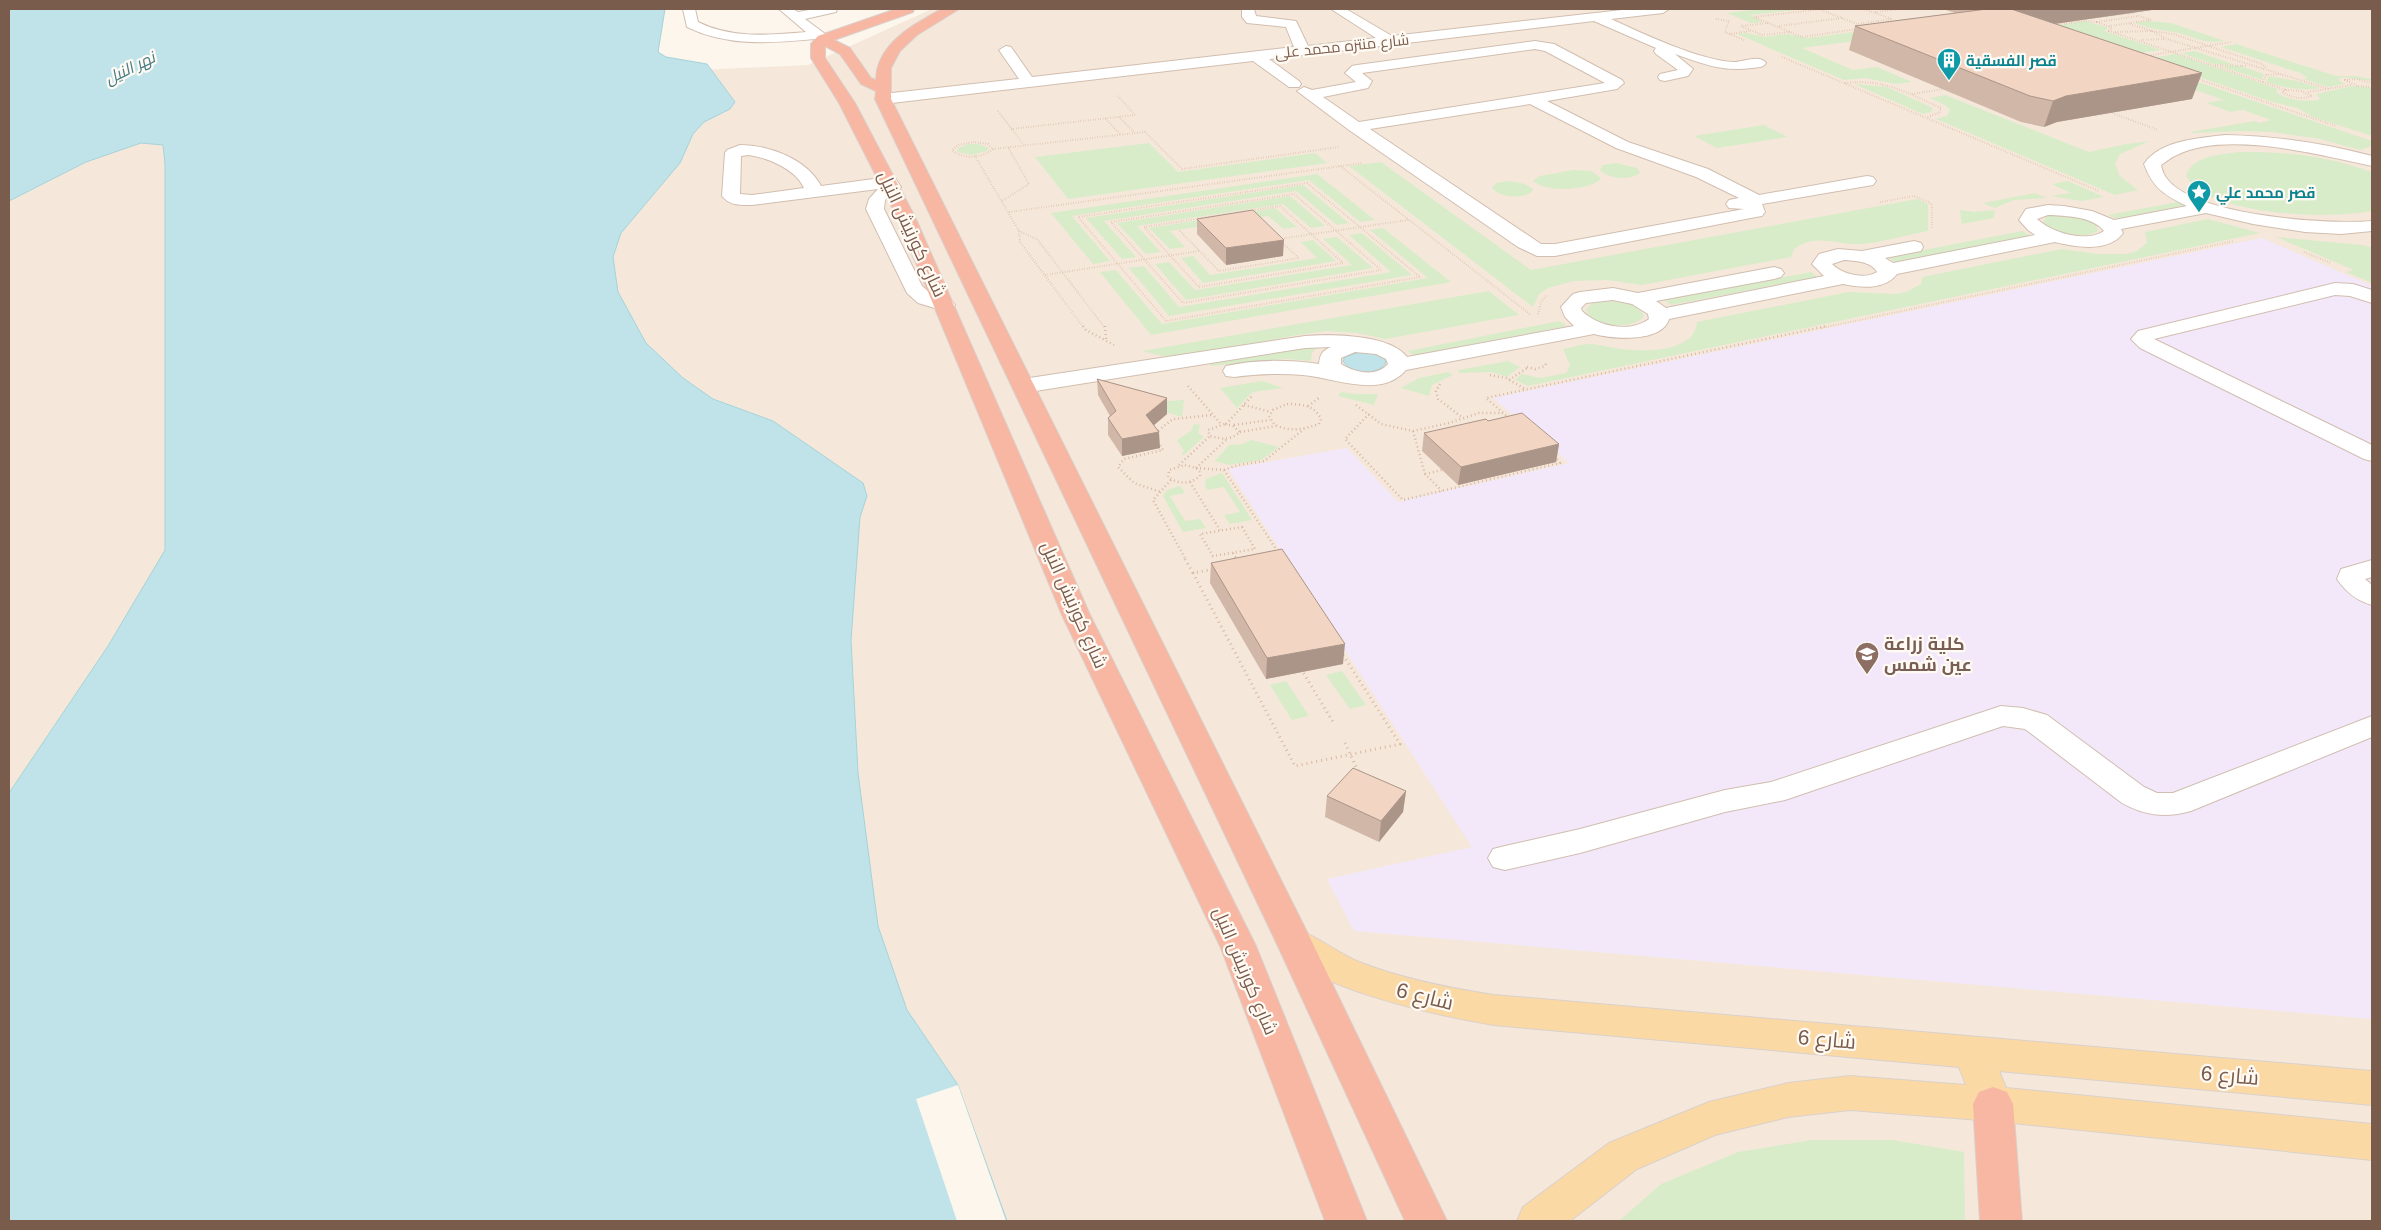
<svg xmlns="http://www.w3.org/2000/svg" width="2381" height="1230" viewBox="0 0 2381 1230" font-family="Helvetica,Cairo,sans-serif">
  <style>
    .residential { fill: #f5e8da }
    .education { fill: #f3e8fa }
    .green { fill: #d8ecc9 }
    .water { fill: #bfe3e8; stroke: #a5d3da }
    .pier { fill: #fdf6ec }
    .lines { fill: none; stroke-linecap: round; stroke-linejoin: round }
    .minor-casing { stroke: #d1beb0; stroke-width: 2 }
    .major-casing { stroke: #dad1cd; stroke-width: 2 }
    .highway-casing { stroke: #dad1cd; stroke-width: 2 }
    .path-far2 { stroke: #d9b8a5; stroke-width: 2; stroke-dasharray: 0.5 2; stroke-linecap: butt }
    .path-far1 { stroke: #d9b8a5; stroke-width: 2.5; stroke-dasharray: 1 3; stroke-linecap: butt }
    .path { stroke: #d9b8a5; stroke-width: 3; stroke-dasharray: 1 4; stroke-linecap: butt }
    .minor { fill: #fff; fill-rule: evenodd }
    .major { fill: #fbd9a5; fill-rule: evenodd }
    .highway { fill: #f7b7a3; fill-rule: evenodd }
    .wall { fill: #d1b7a8 }
    .shaded-wall { fill: #aa9588 }
    .building { fill: #f3d5c3; stroke: #aa9588 }
    .labels { text-anchor: middle; dominant-baseline: central; stroke-width: 4.5; stroke-linejoin: round; paint-order: stroke }
    .far-street-label { font-size: 15px; fill: #7a5c4d; stroke: #fffaf3 }
    .far-culture-label { font-size: 15px; font-weight: bold; fill: #0d838f; stroke: #fffaf3; text-anchor: start }
    .far-water-label { font-size: 16px; font-style: italic; fill: #437c86; stroke: #fffaf3 }
    .street-label { font-size: 18px; fill: #7a5c4d; stroke: #fffaf3 }
    .education-label { font-size: 18px; font-weight: bold; fill: #785e54; stroke: #fffaf3; text-anchor: start }
    .near-street-label { font-size: 21px; fill: #7a5c4d; stroke: #fffaf3 }
  </style>
  <rect width="100%" height="100%" fill="#fdf6ec"/>
  <!-- residential -->
  <polygon class="residential" points="9,9 43,101 808,65 932,9 2372,9 2372,1221 9,1221"/>
  <!-- education -->
  <polygon class="education" points="2262,238 2372,286 2372,1019 1354,931 1327,879 1472,847 1228,469 1347,448 1398,502 1569,463 1493,398"/>
  <!-- green -->
  <g class="green">
    <polygon points="1761,9 1805,9 1750,15 1763,22 1751,23 1727,13"/>
    <polygon points="2085,21 2106,27 2108,29 2104,31 2161,50 2134,54 2054,26"/>
    <path d="M2149,21L2171,23L2225,41C2202,44 2199,38 2178,33C2162,30 2150,29 2135,23Z"/>
    <polygon points="1877,29 1893,36 1802,48 1853,70 1877,67 1912,82 1896,84 1865,78 1844,80 1737,34 1746,33 1765,37 1787,34 1808,38"/>
    <polygon points="2236,44 2336,76 2355,76 2372,79 2372,81 2342,77 2338,80 2345,84 2328,87 2304,79 2307,77 2300,73 2221,47"/>
    <polygon points="2195,51 2235,65 2213,64 2181,53"/>
    <path d="M2176,54L2278,89L2276,92C2287,100 2305,102 2318,100L2320,98L2316,94L2352,86L2372,88V136L2313,117L2297,108L2272,102L2146,59Z"/>
    <polygon points="2136,61 2372,141 2372,146 2360,150 2320,139 2273,132 2243,131 2193,133 2190,132 2255,121 2260,123 2271,120 2243,110 2230,112 2206,103 2224,100 2119,63"/>
    <polygon points="2219,66 2240,66 2264,74 2262,80"/>
    <path d="M2269,76L2297,81L2321,88C2302,91 2284,88 2266,82Z"/>
    <polygon points="1854,84 1887,87 1933,108 1931,112 1923,114"/>
    <polygon points="1945,95 2089,152 2126,144 2150,141 2120,154 2115,164 2120,176 2138,190 2115,195 1936,119 1947,116 1950,110 1945,105 1930,98"/>
    <polygon points="1764,125 1788,137 1717,148 1694,136"/>
    <polygon points="1149,143 1178,172 1315,153 1327,163 1068,199 1035,157"/>
    <polygon points="968,144 978,144 989,148 987,151 972,155 958,152 957,149"/>
    <path d="M2238,152C2284,151 2328,156 2372,172V211C2331,219 2210,217 2186,176C2193,155 2220,155 2238,152Z"/>
    <path d="M1381,162L1531,270L1917,199L1928,204V231C1906,235 1884,242 1862,244C1838,246 1817,232 1794,249L1791,257L1642,285L1607,280L1574,281L1548,288L1539,294L1533,307L1349,166Z"/>
    <path d="M1616,163L1637,168L1640,173C1629,181 1609,179 1600,170L1603,165Z"/>
    <path d="M1573,170L1591,171L1601,178C1595,190 1542,194 1533,180L1540,176Z"/>
    <polygon points="1317,174 1375,220 1360,222 1309,180 1072,216 1110,261 1093,264 1051,213"/>
    <path d="M1509,181L1525,184L1533,189L1532,192C1522,199 1500,198 1492,188L1496,183Z"/>
    <polygon points="2068,181 2104,197 2081,201 2050,196 2071,193 2052,184"/>
    <polygon points="1303,185 1349,223 1337,225 1296,191 1104,221 1136,257 1122,259 1086,218"/>
    <polygon points="2035,193 2047,198 2014,200 1995,208 1983,203"/>
    <polygon points="1290,196 1325,226 1311,228 1283,204 1137,226 1161,252 1146,254 1117,223"/>
    <polygon points="2178,202 2187,205 2118,219 2108,215"/>
    <polygon points="1275,208 1297,227 1284,229 1268,216 1170,231 1185,247 1170,249 1149,228"/>
    <polygon points="1960,210 1975,212 1995,210 1994,218 1962,224"/>
    <path d="M2054,215L2081,218L2095,224L2098,231C2084,240 2053,234 2043,222L2047,216Z"/>
    <path d="M2208,219L2260,233L1528,386L1515,380L1522,374L1541,378L1566,373L1570,365L1563,349C1571,348 1581,344 1590,344C1599,344 1611,348 1621,349C1643,352 1695,353 1697,322L1849,292L1895,294L1906,292L1921,284L1922,277L2062,249L2097,254H2126L2137,251L2147,243L2145,232Z"/>
    <polygon points="1383,228 1451,282 1151,335 1100,272 1116,270 1162,324 1428,278 1370,230"/>
    <polygon points="2022,231 2031,236 1895,262 1887,257"/>
    <polygon points="1362,233 1412,275 1169,316 1129,268 1144,266 1179,307 1391,272 1349,235"/>
    <polygon points="1337,237 1373,268 1186,300 1155,264 1169,262 1195,290 1352,265 1323,239"/>
    <polygon points="2276,237 2363,245 2372,248 2372,283 2346,272 2354,270"/>
    <polygon points="1313,240 1336,261 1203,283 1181,258 1193,256 1210,275 1317,258 1301,242"/>
    <polygon points="1811,272 1818,277 1671,305 1664,300"/>
    <polygon points="1489,291 1519,315 1385,339 1357,333 1326,331 1297,335 1194,355 1162,356 1142,351"/>
    <path d="M1602,301L1622,302L1631,304L1642,312L1644,316C1634,331 1589,327 1586,309L1594,302Z"/>
    <polygon points="1559,321 1567,326 1415,356 1408,351"/>
    <polygon points="1327,342 1312,352 1311,361 1287,359 1211,366 1211,364"/>
    <polygon points="1508,361 1520,367 1507,377 1492,372 1460,373 1458,370"/>
    <polygon points="1448,372 1453,375 1432,385 1429,396 1401,388 1419,378"/>
    <polygon points="1262,381 1283,388 1253,392 1237,408 1220,388"/>
    <polygon points="1341,392 1356,394 1378,394 1374,405 1338,396"/>
    <polygon points="1184,400 1182,417 1139,403"/>
    <polygon points="1194,424 1200,425 1198,433 1204,437 1184,455 1181,454 1184,451 1177,440 1191,431"/>
    <polygon points="1251,440 1279,447 1261,460 1229,465 1215,461 1229,445 1242,444"/>
    <polygon points="1222,473 1252,520 1230,524 1224,515 1240,512 1224,487 1208,490 1205,486 1206,479"/>
    <polygon points="1180,486 1185,493 1170,496 1185,521 1200,519 1206,528 1183,532 1163,496 1167,490"/>
    <polygon points="1342,671 1366,705 1350,709 1326,675"/>
    <polygon points="1286,681 1309,716 1292,720 1270,685"/>
    <polygon points="1812,1140 1892,1140 1964,1152 1965,1221 1619,1221 1661,1184 1738,1152"/>
  </g>
  <!-- water -->
  <g class="water">
    <polygon points="9,9 665,9 658,52 666,57 707,64 735,102 730,109 704,122 693,134 680,163 621,233 613,257 618,292 646,343 683,378 713,399 773,421 863,483 867,496 860,517 851,640 858,773 878,926 907,1010 958,1085 1007,1221 9,1221 9,793 108,646 165,550 165,164 163,145 141,143 86,162 9,201"/>
    <path d="M1359,352H1369L1384,358L1386,362C1379,377 1350,374 1343,361L1345,357Z"/>
  </g>
  <!-- pier -->
  <polygon class="pier" points="958,1085 1006,1221 1007,1221 957,1221 916,1099"/>
  <g class="lines">
    <defs>
      <g id="minor">
        <path d="M683,9H695L698,22C732,39 769,35 806,32L779,9H793L798,12L814,9H837L836,12L805,19L828,36L830,39L823,43L815,39C771,43 728,47 687,27Z"/>
        <path d="M1242,9H1254L1256,16L1296,21L1308,46L1376,38L1331,9H1346L1392,36L1631,9H1669L1663,13L1611,19C1641,33 1701,61 1734,62C1743,62 1760,54 1766,63C1763,68 1758,67 1752,68C1722,72 1703,64 1675,54L1693,69L1688,76L1665,81L1660,80L1658,77L1660,74L1678,70L1656,54L1654,51L1656,48L1594,21L1269,59L1299,81L1301,84L1299,87H1289L1253,61L883,104L875,99L883,94L1019,79L999,50L1006,46L1011,47L1032,77L1294,47L1286,27L1247,23L1242,17Z"/>
        <path d="M1535,41L1554,44L1622,80L1624,83L1617,89L1547,101L1628,142L1708,169L1759,195L1867,176L1873,177L1876,181L1873,185L1867,186L1762,204L1765,212L1762,216L1756,217L1555,256H1537L1518,247L1349,130L1297,91L1304,87L1312,90L1356,82L1345,73L1352,66L1357,65ZM1535,49L1545,51L1605,83L1359,122L1323,97L1368,88L1372,81L1362,73ZM1530,104L1616,148L1696,177L1739,198L1729,200L1726,204L1729,208L1744,209L1555,244H1541L1370,129Z"/>
        <path d="M2226,135C2276,136 2324,143 2372,156V166C2321,155 2226,130 2177,155C2171,157 2166,162 2161,165C2162,169 2163,173 2165,176C2189,216 2330,225 2372,221V231L2341,234L2305,232L2253,224L2206,213L2121,229L2123,233C2109,253 2075,247 2055,242L1897,274C1886,290 1860,288 1843,284L1669,319C1662,343 1613,339 1594,334L1406,370C1381,399 1335,378 1303,375C1280,373 1257,374 1234,377L1226,376L1223,371L1226,366C1256,359 1289,360 1319,364C1320,354 1322,351 1331,347L1305,348L1023,393L1015,391L1012,386L1015,381L1023,379L1305,336C1331,334 1390,334 1407,357L1574,326L1565,317L1561,307L1573,294L1580,292L1613,288L1638,293L1774,267L1781,269L1784,273L1781,277L1774,279L1656,301L1666,308L1824,276L1812,264L1819,254L1838,249L1862,251L1914,241L1921,243L1923,247L1921,251L1885,258L1893,263L2035,235L2028,230L2019,220L2026,209L2048,205L2064,206L2092,211L2114,220L2187,206C2164,195 2153,188 2144,164C2160,140 2200,138 2226,135ZM2048,215C2066,216 2092,216 2104,231C2086,243 2052,233 2037,219ZM1844,260C1855,261 1871,261 1877,272C1864,280 1842,274 1832,264ZM1613,300L1632,304L1648,314L1649,319C1630,333 1598,327 1582,311L1581,308L1586,303ZM1355,352L1376,354L1386,359L1388,364C1376,378 1354,372 1341,364V358Z"/>
        <path d="M740,145C769,145 807,159 821,186L889,177L895,178L901,187L885,200L884,209L922,286L932,295L952,301L955,305L952,309L945,311L918,303L907,293L866,209L869,199L878,189L752,205C741,205 730,206 722,196L725,153L727,150ZM749,155C768,158 796,169 804,188L752,195L740,194L741,156Z"/>
        <polygon points="2335,283 2353,284 2372,290 2372,303 2350,296 2335,295 2154,339 2372,445 2372,461 2364,459 2140,348 2131,339 2138,331"/>
        <path d="M2372,560V577L2365,579L2372,585V605C2357,601 2346,592 2337,579L2341,569Z"/>
        <path d="M2001,706L2023,708L2047,715L2144,787L2157,793H2173L2372,716V737L2191,811C2166,818 2145,816 2122,803L2025,729L2003,726L1785,800L1725,812L1580,853L1505,870L1493,867L1488,858L1493,849L1505,846L1580,829L1725,790L1771,782Z"/>
      </g>
      <path id="major" d="M1294,928C1317,936 1336,952 1359,962C1402,979 1448,988 1494,995L2372,1071V1105L1999,1071L2006,1088L2372,1124V1160L1993,1121L1850,1110L1788,1117L1715,1135L1637,1169L1570,1221H1517L1523,1207L1609,1143L1709,1102L1788,1083L1850,1076L1966,1085L1959,1067L1494,1025C1445,1017 1300,987 1276,942L1282,932Z"/>
      <g id="highway">
        <path d="M896,9H914L913,12L834,40L850,48L871,78L876,80C876,51 902,31 926,18C931,15 938,10 944,9C948,8 955,9 959,9L917,35L900,51L891,68V99L1312,942L1447,1221H1405L1276,942L875,99L876,91L861,84L840,54L825,46V58L855,103L915,217L1090,615L1256,946L1367,1221H1325L1220,946L1062,615L897,217L839,103L811,58V44L818,36Z"/>
        <polygon points="1993,1087 2007,1092 2013,1104 2022,1221 1980,1221 1973,1104 1979,1092"/>
      </g>
    </defs>
    <!-- minor casing -->
    <use href="#minor" class="minor-casing"/>
    <!-- major casing -->
    <use href="#major" class="major-casing"/>
    <!-- highway casing -->
    <use href="#highway" class="highway-casing"/>
    <!-- path-far2 -->
    <g class="path-far2">
      <polyline points="1819,9 1857,24 1892,19 1864,9"/>
      <polyline points="1821,9 1754,17 1802,37 1857,29"/>
      <polyline points="1875,12 1902,9"/>
      <polyline points="2086,18 2133,13 2129,12"/>
      <polyline points="1716,19 1729,21 1725,32 1744,40"/>
      <polyline points="1768,23 1741,26 1762,35 1790,32"/>
      <polyline points="2130,24 2152,31 2173,34 2262,64 2266,68"/>
      <polyline points="2054,25 2085,21 2097,22"/>
      <polyline points="1779,26 1842,18"/>
      <polyline points="2109,26 2151,20 2139,16 2097,22 2112,28 2109,31 2286,90"/>
      <polyline points="2115,32 2152,31 2167,39 2329,89"/>
      <polyline points="1729,34 1751,31"/>
      <polyline points="2141,40 2165,39"/>
      <polyline points="2146,56 2231,42"/>
      <polyline points="1782,57 2099,191"/>
      <polyline points="2215,65 2246,66"/>
      <polyline points="2195,78 2336,126"/>
      <polyline points="2263,82 2266,75 2279,74"/>
      <path d="M1845,83C1885,79 1905,92 1941,108L1939,113L1927,117"/>
      <polyline points="2372,83 2357,79 2345,80 2357,86 2372,87"/>
      <path d="M2286,90L2301,91L2312,96C2301,100 2292,98 2282,92Z"/>
      <polyline points="2308,92 2351,85"/>
      <polyline points="1912,94 1944,89"/>
      <polyline points="998,111 1024,145"/>
      <polyline points="2112,113 2158,130"/>
      <polyline points="1119,117 1134,132"/>
      <polyline points="1106,119 1120,134"/>
      <polyline points="1011,129 1135,115 1118,96"/>
      <path d="M973,142L988,144L993,149C982,158 963,160 952,150L958,145Z"/>
      <polyline points="993,149 1145,132 1182,169 1339,147"/>
      <polyline points="975,156 1019,231 1020,242 1084,328"/>
      <polyline points="1340,166 1531,315"/>
      <polygon points="1307,183 1420,277 1166,321 1078,217"/>
      <polygon points="1294,194 1381,270 1183,303 1111,222"/>
      <polyline points="1002,201 1029,184 1008,147"/>
      <polyline points="1880,202 1914,196 1932,204 1932,229"/>
      <polygon points="1280,206 1343,263 1199,287 1144,227"/>
      <polyline points="1009,212 1363,163"/>
      <polyline points="1019,231 1037,239 1105,328"/>
      <polyline points="1180,231 1219,271 1299,258 1281,242"/>
      <polyline points="1279,239 1408,220"/>
      <polyline points="2304,252 2331,263"/>
      <polyline points="1045,275 1199,251"/>
      <polyline points="1538,314 1541,302 1547,295"/>
      <polyline points="1821,328 2234,241"/>
    </g>
    <!-- path-far1 -->
    <g class="path-far1">
      <polyline points="1083,326 1086,330 1114,345"/>
      <polyline points="1105,326 1106,339"/>
      <polyline points="1527,367 1535,369 1545,366 1547,362"/>
      <polyline points="1490,375 1506,378 1525,389"/>
      <polyline points="1509,380 1527,368"/>
      <polyline points="1440,384 1436,391 1438,399 1463,418"/>
      <polyline points="1188,386 1221,424"/>
      <path d="M1287,404C1302,404 1314,405 1321,419L1319,424C1304,429 1289,433 1274,424L1269,416L1273,410Z"/>
      <polyline points="1244,405 1271,412"/>
      <polyline points="1356,405 1381,424 1413,431 1449,423 1479,413 1503,413"/>
      <polyline points="1308,406 1319,398"/>
      <polyline points="1369,414 1345,439 1403,500 1560,463 1554,456"/>
      <polyline points="1509,418 1486,398 1827,326"/>
      <path d="M1225,424L1233,426L1240,432C1229,441 1223,439 1210,436L1208,430Z"/>
      <polyline points="1226,424 1253,395"/>
      <polyline points="1234,425 1270,420"/>
      <polyline points="1413,431 1425,474 1442,491"/>
      <polyline points="1240,432 1276,426"/>
      <polyline points="1155,433 1173,419 1213,415"/>
      <polyline points="1158,442 1163,450 1124,459 1118,467 1134,483 1161,492"/>
      <polyline points="1179,465 1210,436"/>
      <path d="M1185,465L1196,468L1200,472V476C1190,484 1179,485 1168,477L1169,470Z"/>
      <polyline points="1196,468 1224,470 1278,552"/>
      <polyline points="1196,468 1226,440"/>
      <polyline points="1224,470 1238,465 1264,461 1304,429"/>
      <polyline points="1425,474 1442,470"/>
      <polyline points="1171,480 1153,500 1186,560"/>
      <polyline points="1190,482 1220,530"/>
      <polygon points="1242,527 1255,549 1213,556 1200,534"/>
      <polyline points="1233,553 1237,560"/>
    </g>
    <!-- path -->
    <g class="path">
      <polyline points="1185,559 1193,573 1214,569"/>
      <polyline points="1193,573 1295,766 1400,744 1341,652"/>
      <polyline points="1301,669 1333,722"/>
      <polyline points="1345,743 1358,771 1361,772"/>
    </g>
    <!-- minor -->
    <use href="#minor" class="minor"/>
    <!-- major -->
    <use href="#major" class="major"/>
    <!-- highway -->
    <use href="#highway" class="highway"/>
  </g>
  <!-- wall -->
  <g class="wall">
    <polygon points="1943,9 2159,9 2055,24 2192,99 2057,122 2044,127 2021,122 1849,50 1855,26 1955,13"/>
    <polygon points="1197,219 1283,256 1226,265 1197,234"/>
    <polygon points="1097,379 1167,398 1167,414 1154,425 1160,448 1122,456 1108,435 1108,418 1110,416 1098,395"/>
    <polygon points="1488,421 1559,444 1556,462 1458,485 1422,451 1424,433"/>
    <polygon points="1211,563 1343,664 1266,679 1210,583"/>
    <polygon points="1406,791 1403,812 1379,842 1325,817 1327,796"/>
  </g>
  <!-- shaded-wall -->
  <g class="shaded-wall">
    <polygon points="2013,9 2159,9 2004,31"/>
    <polygon points="2202,73 2192,99 2057,122 2044,127 2053,101 2066,96"/>
    <polygon points="1284,240 1283,256 1226,265 1226,248"/>
    <polygon points="1167,398 1167,414 1147,431 1146,415"/>
    <polygon points="1159,432 1160,448 1122,456 1122,439"/>
    <polygon points="1559,444 1556,462 1458,485 1461,467"/>
    <polygon points="1345,644 1343,664 1266,679 1267,658"/>
    <polygon points="1406,791 1403,812 1379,842 1381,821"/>
  </g>
  <!-- building -->
  <g class="building">
    <polygon points="1987,9 2011,9 2202,73 2066,96 2053,101 2030,96 1855,26"/>
    <polygon points="1253,210 1284,240 1226,248 1197,219"/>
    <polygon points="1097,379 1167,398 1146,415 1159,432 1122,439 1108,418 1116,411"/>
    <polygon points="1522,413 1559,444 1461,467 1424,433 1486,419 1488,421"/>
    <polygon points="1282,549 1345,644 1267,658 1211,563"/>
    <polygon points="1353,768 1406,791 1381,821 1327,796"/>
  </g>
  <!-- icons -->
  <defs>
    <symbol id="building-pin" viewBox="-11 -11 22 30"><path d="M0 17L-7.5 6A9.5 9.5 0 1 1 7.5 6Z" fill="#0f9aa8" stroke="#fffaf3"/><path d="M-4-6H4V6H1V3H-1V6H-4ZM-2.5-4.3h1.7v1.8h-1.7ZM.8-4.3h1.7v1.8H.8ZM-2.5-1h1.7V.8h-1.7ZM.8-1h1.7V.8H.8Z" fill="#fff"/></symbol>
    <symbol id="sight-pin" viewBox="-11 -11 22 30"><path d="M0 17L-7.5 6A9.5 9.5 0 1 1 7.5 6Z" fill="#0f9aa8" stroke="#fffaf3"/><path d="M0-6L1.8-2.2L6-1.7L2.9 1.2L3.7 5.4L0 3.3L-3.7 5.4L-2.9 1.2L-6-1.7L-1.8-2.2Z" fill="#fff"/></symbol>
    <symbol id="university-pin" viewBox="-11 -11 22 30"><path d="M0 17L-7.5 6A9.5 9.5 0 1 1 7.5 6Z" fill="#8d6e63" stroke="#fffaf3"/><path d="M0-5L7-2L0 1L-7-2ZM-4 1L0 2.5L4 1V4Q0 6-4 4Z" fill="#fff"/></symbol>
  </defs>
  <g fill-rule="evenodd">
    <use href="#building-pin" x="1935" y="46" width="28" height="38"/>
    <use href="#sight-pin" x="2185" y="178" width="28" height="38"/>
    <use href="#university-pin" x="1853" y="640" width="28" height="38"/>
  </g>
  <g class="labels">
    <!-- far-street labels -->
    <g class="far-street-label">
      <text transform="translate(1342 46) rotate(-6)">شارع منتزه محمد على</text>
    </g>
    <!-- far-culture labels -->
    <g class="far-culture-label">
      <text x="1966" y="60">قصر الفسقية</text>
      <text x="2216" y="192">قصر محمد علي</text>
    </g>
    <!-- far-water labels -->
    <g class="far-water-label">
      <text transform="translate(130 68) rotate(-26)">نهر النيل</text>
    </g>
    <!-- street labels -->
    <g class="street-label">
      <text transform="translate(912 234) rotate(65)">شارع كورنيش النيل</text>
      <text transform="translate(1074 605) rotate(66)">شارع كورنيش النيل</text>
      <text transform="translate(1245 971) rotate(67)">شارع كورنيش النيل</text>
    </g>
    <!-- education labels -->
    <g class="education-label">
      <text x="1884" y="644">كلية زراعة<tspan x="1884" dy="21">عين شمس</tspan></text>
    </g>
    <!-- near-street labels -->
    <g class="near-street-label">
      <text transform="translate(1425 996) rotate(14)">شارع 6</text>
      <text transform="translate(1827 1039) rotate(5)">شارع 6</text>
      <text transform="translate(2230 1075) rotate(5)">شارع 6</text>
    </g>
  </g>
  <!-- border -->
  <rect width="2381" height="1230" fill="none" stroke="#7a5c4d" stroke-width="20"/>
</svg>
